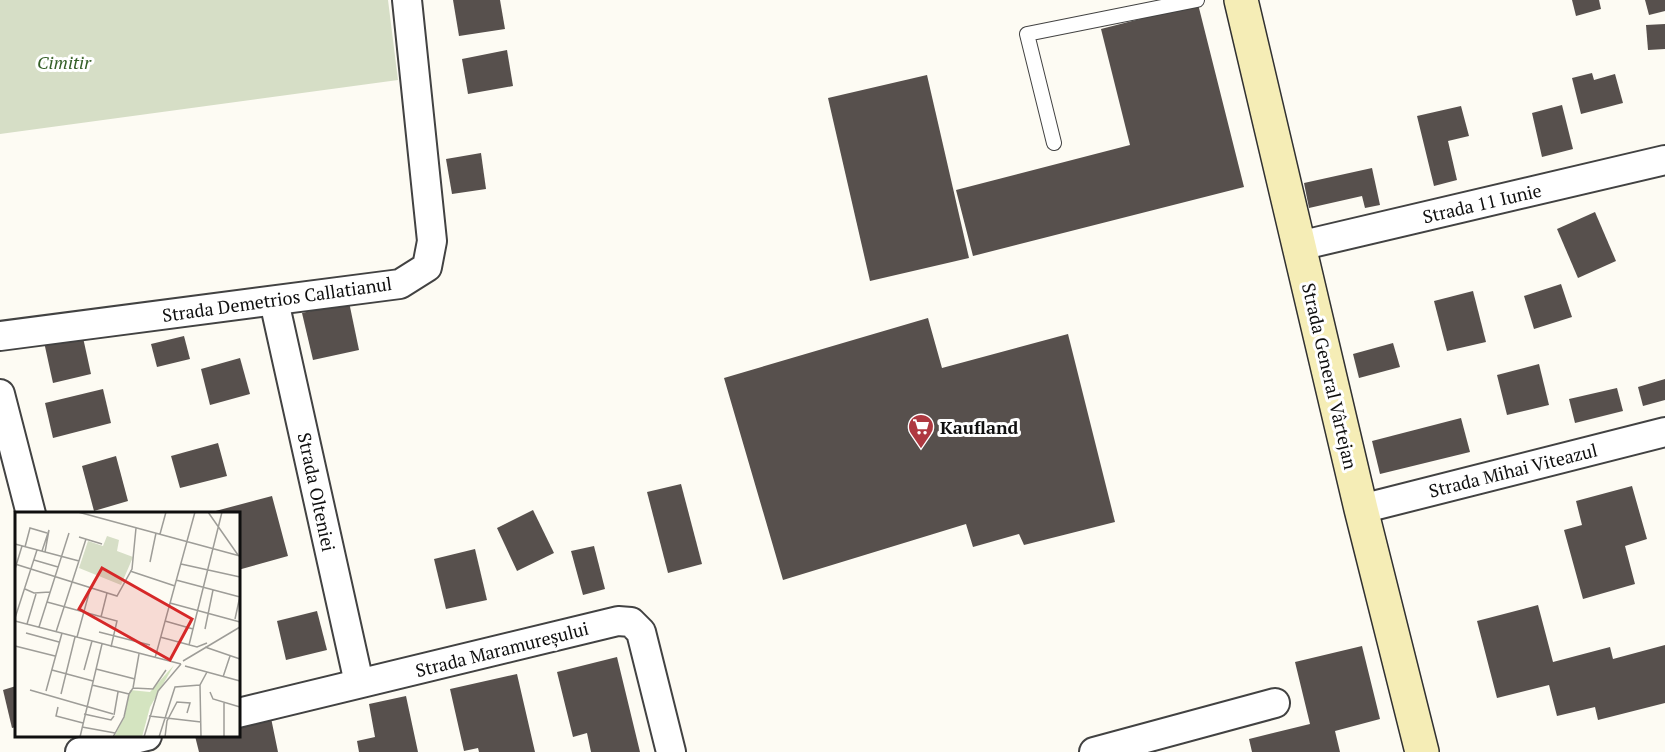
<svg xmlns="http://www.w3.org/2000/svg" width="1665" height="752" viewBox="0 0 1665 752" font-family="'PT Serif',serif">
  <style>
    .cemetery { fill: #d6dec6 }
    .building { fill: #57504d }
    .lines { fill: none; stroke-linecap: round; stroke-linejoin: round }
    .lane-casing { stroke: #424242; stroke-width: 16 }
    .street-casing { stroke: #424242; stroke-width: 32 }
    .secondary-casing { stroke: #313131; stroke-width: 36 }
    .lane { stroke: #fff; stroke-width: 14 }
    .street { stroke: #fff; stroke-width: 28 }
    .secondary { stroke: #f5edb6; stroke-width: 33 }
    .labels { text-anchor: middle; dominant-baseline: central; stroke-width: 6; stroke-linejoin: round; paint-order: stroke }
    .park-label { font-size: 18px; font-style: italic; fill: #345f27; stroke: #fff }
    .street-label { font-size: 18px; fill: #0f0f0f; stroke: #fff }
    .poi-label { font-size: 18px; font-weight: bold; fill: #0f0f0f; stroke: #fff; text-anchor: start }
    .inset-road { fill: none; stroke: #9e9d98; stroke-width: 1.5 }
    .view { fill: #d62828; fill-opacity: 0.15; stroke: #d62828; stroke-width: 3 }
    .inset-edge { fill: none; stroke: #0f0f0f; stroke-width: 3 }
  </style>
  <rect width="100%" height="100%" fill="#fdfbf3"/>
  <!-- cemetery -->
  <polygon class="cemetery" points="0,0 388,0 398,80 0,134"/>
  <!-- building -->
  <g class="building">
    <polygon points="453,0 500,0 505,29 459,36"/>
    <polygon points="1572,0 1599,0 1601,9 1576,16"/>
    <polygon points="1645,0 1665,0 1665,11 1649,15"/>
    <polygon points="1198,4 1244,187 973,256 956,190 1130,145 1101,29"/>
    <polygon points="1665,24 1665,49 1648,50 1646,25"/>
    <polygon points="507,50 513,86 468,94 462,59"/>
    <polygon points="1592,73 1594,80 1615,74 1623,103 1581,114 1572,78"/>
    <polygon points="927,75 969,258 870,281 828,98"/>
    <polygon points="1562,105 1573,149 1542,157 1532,113"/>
    <polygon points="1461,106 1469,136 1448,141 1457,180 1434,186 1417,116"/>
    <polygon points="481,153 486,189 452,194 446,159"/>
    <polygon points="1372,168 1380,205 1365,208 1362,196 1309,208 1304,183"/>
    <polygon points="1595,212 1616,261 1578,278 1557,229"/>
    <polygon points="1561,284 1572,317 1534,329 1524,296"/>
    <polygon points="1473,291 1486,342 1447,351 1434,301"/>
    <polygon points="349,302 359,350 313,360 302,313"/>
    <polygon points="928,318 942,368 1068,334 1115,522 1024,545 1019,534 973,547 966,524 783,580 724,378"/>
    <polygon points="82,333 91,374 53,383 44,342"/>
    <polygon points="184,336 190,359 157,367 151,344"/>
    <polygon points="1393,343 1400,367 1359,378 1353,354"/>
    <polygon points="240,358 250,394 210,405 201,369"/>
    <polygon points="1539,364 1549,405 1507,415 1497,375"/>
    <polygon points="1665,379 1665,400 1643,406 1638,387"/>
    <polygon points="1617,388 1623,411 1575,423 1569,399"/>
    <polygon points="103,389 111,423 53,438 45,403"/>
    <polygon points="1461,418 1470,452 1380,474 1372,441"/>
    <polygon points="218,443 227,476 180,488 171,456"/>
    <polygon points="116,456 128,501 94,511 82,466"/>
    <polygon points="681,484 702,564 668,573 647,492"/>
    <polygon points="1632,486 1647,539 1625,546 1635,584 1583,599 1564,530 1582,525 1576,501"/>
    <polygon points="272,496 288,556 238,570 238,514 208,513"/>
    <polygon points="533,510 554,553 517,571 497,528"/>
    <polygon points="594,546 605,589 583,595 571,551"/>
    <polygon points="475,549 487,600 446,609 434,559"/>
    <polygon points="1538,605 1553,662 1610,647 1613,659 1665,645 1665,703 1598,720 1595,707 1557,716 1549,685 1497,698 1477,621"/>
    <polygon points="317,611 327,650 286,660 277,621"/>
    <polygon points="1362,646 1380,719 1335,731 1340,752 1252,752 1249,739 1310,724 1295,662"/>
    <polygon points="617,657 640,752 591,752 587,733 573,737 557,672"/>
    <polygon points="517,674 535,752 479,752 478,748 464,751 450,689"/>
    <polygon points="16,686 16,727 12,728 3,690"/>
    <polygon points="406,696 418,752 359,752 357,741 375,737 369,704"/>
    <polygon points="271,718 278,752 199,752 195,736 238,736 238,726"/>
  </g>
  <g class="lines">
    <defs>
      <polyline id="lane" points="1054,143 1027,34 1197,0"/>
      <g id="street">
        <polyline points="1299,246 1665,160"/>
        <polyline points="274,301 359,683"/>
        <polyline points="0,336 400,284 427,267 432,241 407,0"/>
        <polyline points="0,394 31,514"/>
        <polyline points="1361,509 1665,432"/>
        <polyline points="238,713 618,621 631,622 641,632 671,752"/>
        <polyline points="80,752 147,736"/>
        <polyline points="1094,752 1275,703"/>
      </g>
      <polyline id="secondary" points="1241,0 1361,509 1422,752"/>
    </defs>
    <!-- lane casing -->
    <use href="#lane" class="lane-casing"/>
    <!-- street casing -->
    <use href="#street" class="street-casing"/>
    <!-- secondary casing -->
    <use href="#secondary" class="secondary-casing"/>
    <!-- lane -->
    <use href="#lane" class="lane"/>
    <!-- street -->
    <use href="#street" class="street"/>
    <!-- secondary -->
    <use href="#secondary" class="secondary"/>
  </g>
  <!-- icons -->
  <defs>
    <symbol id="supermarket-pin" viewBox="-11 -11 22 30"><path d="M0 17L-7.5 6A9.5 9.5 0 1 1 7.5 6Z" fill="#ae3840" stroke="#fff"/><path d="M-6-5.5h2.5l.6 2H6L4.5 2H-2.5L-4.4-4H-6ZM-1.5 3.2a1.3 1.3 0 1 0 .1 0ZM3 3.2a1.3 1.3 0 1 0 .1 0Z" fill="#fff"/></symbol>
  </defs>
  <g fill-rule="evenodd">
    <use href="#supermarket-pin" x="906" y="412" width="30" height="40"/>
  </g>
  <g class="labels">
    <!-- park labels -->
    <g class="park-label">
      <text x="64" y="62">Cimitir</text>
    </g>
    <!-- street labels -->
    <g class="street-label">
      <text transform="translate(1482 203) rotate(-13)">Strada 11 Iunie</text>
      <text transform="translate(277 299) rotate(-8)">Strada Demetrios Callatianul</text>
      <text transform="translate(1330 376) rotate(77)">Strada General Vârtejan</text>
      <text transform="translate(1513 470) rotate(-14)">Strada Mihai Viteazul</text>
      <text transform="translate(317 492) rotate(78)">Strada Olteniei</text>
      <text transform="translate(502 649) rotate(-14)">Strada Maramureșului</text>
    </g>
    <!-- poi labels -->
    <g class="poi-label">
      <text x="940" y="427">Kaufland</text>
    </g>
  </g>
  <!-- overview -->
  <g transform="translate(15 512)">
    <rect width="225" height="225" fill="#fdfbf3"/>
    <path d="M159,153L135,195L127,225H99L109,206L115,178L135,180Z" fill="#d4e4c0"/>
    <path d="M92,24L104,28L102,39L118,45L106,73L64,56L73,29L88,34Z" fill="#d6dec6"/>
    <path class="inset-road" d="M63,0L225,44M193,0L223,43M145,22L151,0M64,25L87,32M0,32L64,49M10,35L15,16L32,21M27,39L34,18L30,40M19,48L43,55M135,50L141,21M0,52L102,84L117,57L121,16M166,52L225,65M0,57L7,34M115,59L160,74M161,68L225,85M10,77L19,81L35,80M32,90L102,109L96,135M155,91L225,110M86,105L92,81M0,106L22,38M220,107L225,84M0,109L166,152M150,109L178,117M12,112L21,82M24,115L54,21M190,117L198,78M41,120L71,27M84,120L135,133M11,121L44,130M62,125L76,74M145,125L182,135L192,131M174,133L207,0M0,134L40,144M190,135L225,147M140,146L180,0M168,149L225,115M170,154L225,169M81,157L120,167M37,158L78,169M69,158L77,129M208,165L215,144M77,173L114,182M118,176L124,142M15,178L98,202M31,179L47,121M195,180L198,187L225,195M46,182L60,125M114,182L118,176L138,177L151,158M43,195L41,204L68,211M69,202L96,208L99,204M99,203L103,180M134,204L186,210M67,215L100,221M65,225L87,132M98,225L109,205L114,182M129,225L143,179L166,152M144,225L160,175L185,173M150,225L152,209L162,190L175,191L172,201M186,225L185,173L192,160M209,225V191"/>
    <path class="view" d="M87,56L177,107L155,148L64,97Z"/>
    <rect width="225" height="225" class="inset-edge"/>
  </g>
</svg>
